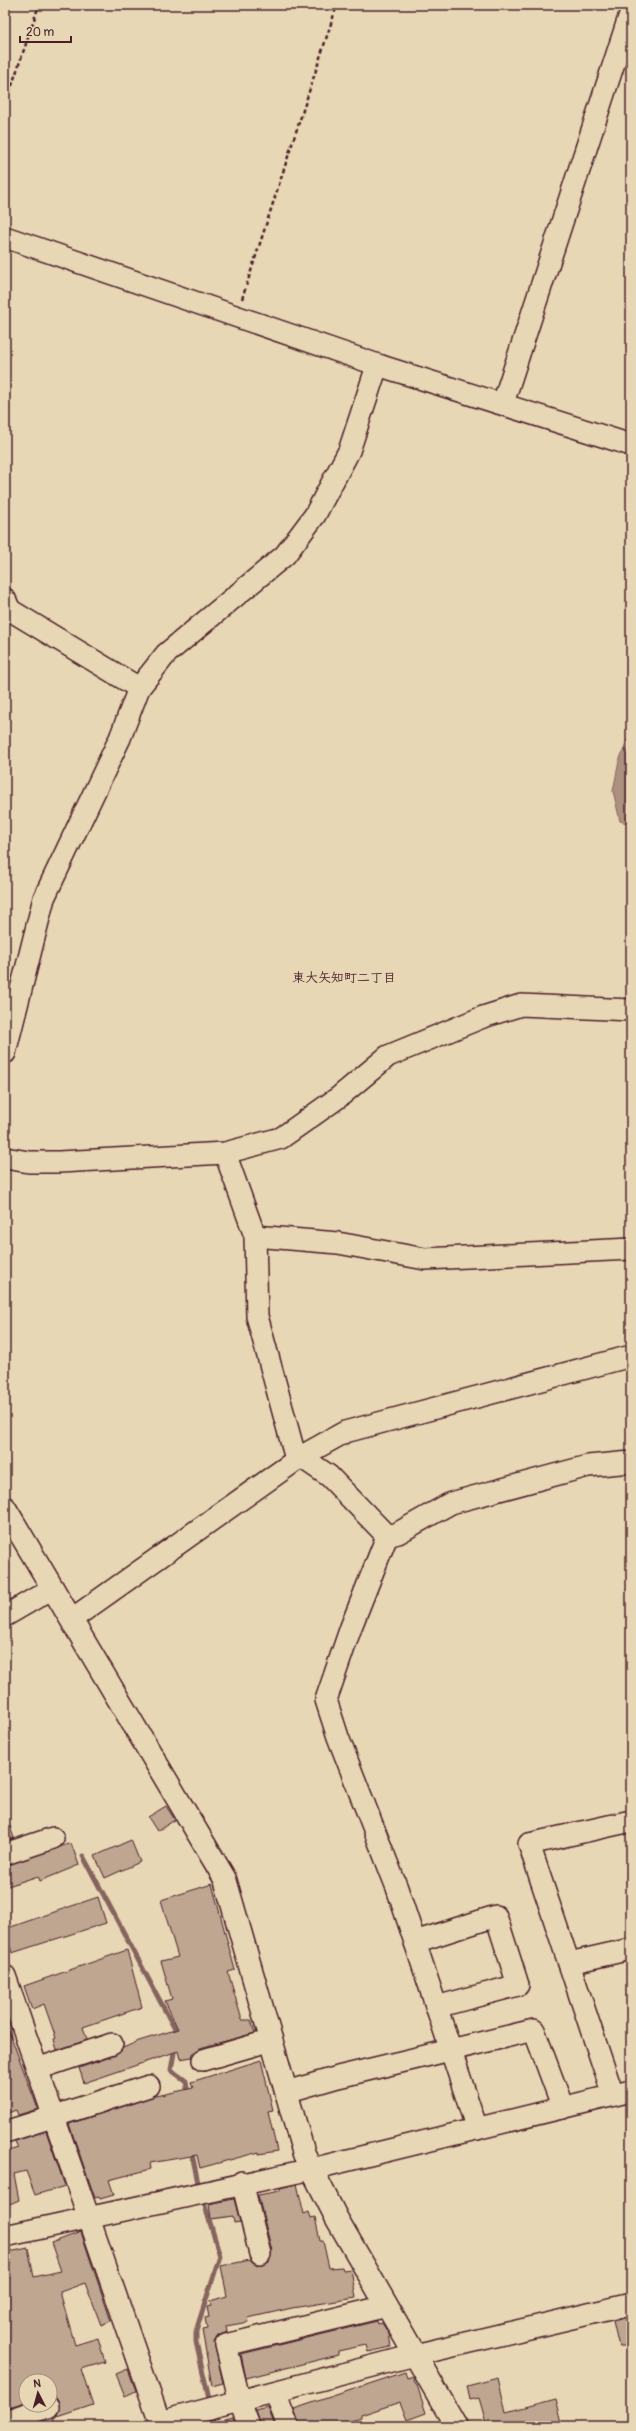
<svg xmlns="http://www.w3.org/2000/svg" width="636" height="2431" viewBox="0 0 636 2431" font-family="Pangolin,'Klee One',sans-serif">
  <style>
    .water { fill: #ac9180; stroke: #85635e }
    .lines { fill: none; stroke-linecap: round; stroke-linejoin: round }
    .stream { stroke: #85635e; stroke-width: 5 }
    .building { fill: #bea691; stroke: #4a1f2b }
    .minor-casing { stroke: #4a1f2b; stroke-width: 24 }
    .tertiary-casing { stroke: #4a1f2b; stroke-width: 25 }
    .path { stroke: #4a1f2b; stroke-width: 2.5; stroke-dasharray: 4 3; stroke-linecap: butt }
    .minor { stroke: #e8d7b4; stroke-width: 21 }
    .tertiary { stroke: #e8d7b4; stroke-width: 22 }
    .labels { text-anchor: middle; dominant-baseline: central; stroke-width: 4; stroke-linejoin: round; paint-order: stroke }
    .neighbourhood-label { font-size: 13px; font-weight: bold; fill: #4a1f2b; stroke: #e8d7b4 }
  </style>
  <rect width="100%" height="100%" fill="#e8d7b4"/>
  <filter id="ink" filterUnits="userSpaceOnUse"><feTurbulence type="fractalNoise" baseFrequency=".025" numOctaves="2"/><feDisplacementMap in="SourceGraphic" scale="8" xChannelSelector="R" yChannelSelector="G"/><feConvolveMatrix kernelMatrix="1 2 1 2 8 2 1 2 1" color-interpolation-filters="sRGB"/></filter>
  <g filter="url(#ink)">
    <!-- water -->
    <polygon class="water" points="631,730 631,824 620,821 613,791 619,761"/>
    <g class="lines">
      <!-- stream -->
      <g class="stream">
        <polyline points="83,1856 176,2031 176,2035"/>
        <polyline points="175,2047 171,2070 186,2081 188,2095"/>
        <polyline points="191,2149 198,2183"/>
        <polyline points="205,2206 220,2256 196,2331 196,2342 209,2399"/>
        <polyline points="212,2419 215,2426"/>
      </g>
    </g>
    <!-- building -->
    <g class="building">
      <polygon points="166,1806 175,1820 157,1831 148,1817"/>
      <polygon points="7,1818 14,1838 5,1841 5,1819"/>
      <polygon points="131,1840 140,1862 105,1878 95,1856"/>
      <polygon points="71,1843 79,1865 40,1881 38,1876 5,1887 5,1866"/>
      <polygon points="212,1884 235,1970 228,1972 242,2020 251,2020 255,2033 200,2048 192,2057 180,2059 178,2051 84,2083 79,2068 116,2055 123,2048 139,2041 178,2029 165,2001 172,1999 161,1961 178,1957 161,1900"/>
      <polygon points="98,1897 106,1923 12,1953 5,1929"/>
      <polygon points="127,1950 142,2007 83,2027 87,2040 57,2050 54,2039 56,2038 44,2004 32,2009 24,1986"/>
      <polygon points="5,2026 7,2026 38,2109 18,2115 16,2110 5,2114"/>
      <polygon points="261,2060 273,2110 268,2111 277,2151 259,2154 259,2152 200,2168 197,2155 150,2163 151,2169 109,2180 114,2195 100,2199 99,2197 95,2198 69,2124 152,2097 193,2088 191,2082"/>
      <polygon points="46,2131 65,2186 35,2195 26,2171 14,2174 19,2200 5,2206 5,2152 18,2148 15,2141"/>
      <polygon points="297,2184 304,2214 309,2212 311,2218 315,2217 320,2241 323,2241 329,2268 342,2267 343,2270 351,2269 356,2298 292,2308 248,2318 249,2322 226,2326 227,2332 218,2336 214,2342 223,2383 212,2386 202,2330 207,2329 205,2318 209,2317 207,2307 211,2306 210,2301 227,2296 221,2266 250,2260 257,2266 269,2262 272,2251 258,2195 280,2191 280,2188"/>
      <polygon points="234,2199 240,2222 234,2223 233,2216 211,2219 209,2204"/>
      <polygon points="81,2232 111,2321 101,2325 85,2283 60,2292 75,2345 98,2338 105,2362 81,2369 93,2405 54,2418 57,2426 28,2426 57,2415 59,2404 56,2398 50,2395 50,2381 26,2381 26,2402 5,2408 5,2276 7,2276 5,2253 28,2248 34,2277 61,2271 51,2243"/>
      <polygon points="628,2317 631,2344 619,2347 613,2321"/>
      <polygon points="377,2321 378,2324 382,2323 389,2334 391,2347 368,2352 366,2345 338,2351 338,2355 246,2378 241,2354"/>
      <polygon points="128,2369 136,2391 125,2396 116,2374"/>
      <polygon points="405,2372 407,2379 413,2377 416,2385 417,2385 426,2413 407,2420 400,2402 361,2415 361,2418 333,2426 300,2426 294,2409"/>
      <polygon points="498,2378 506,2412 556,2399 563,2426 487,2426 479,2398 470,2400 467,2386"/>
      <polygon points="268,2408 275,2426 261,2426 256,2411"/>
      <polygon points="233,2418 236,2426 218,2426 218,2422"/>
    </g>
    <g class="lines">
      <defs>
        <g id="minor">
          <polyline points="5,237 381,366 631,445"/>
          <polyline points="496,402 504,400 631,11"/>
          <polyline points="5,599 10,610 139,688"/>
          <polyline points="5,1053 44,898 120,738 139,688 166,654 285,555 315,515 349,451 376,369 381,366"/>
          <polyline points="225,1153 255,1236 257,1316 294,1452 329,1476 387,1536 398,1533 451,1503 588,1466 631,1462"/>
          <polyline points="5,1158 29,1162 59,1162 225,1153 281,1138 339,1097 388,1056 483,1017 521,1005 631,1010"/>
          <polyline points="255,1236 338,1243 425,1259 631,1249"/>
          <polyline points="387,1536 351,1627 326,1700 338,1737 397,1888 477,2129"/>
          <polyline points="5,1616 53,1588"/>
          <polyline points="72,1619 302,1456 345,1432 631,1356"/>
          <polyline points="5,1854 53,1838"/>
          <polyline points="415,1942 496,1916 518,1985 436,2007"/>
          <polyline points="569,1963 631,1949"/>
          <polyline points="5,1976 161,2426"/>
          <polyline points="203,2060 272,2040"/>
          <polyline points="37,2069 112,2044"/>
          <polyline points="286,2092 338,2077 534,2030 563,2108"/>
          <polyline points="613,2095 529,1844 631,1821"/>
          <polyline points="5,2132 149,2086"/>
          <polyline points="242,2182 260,2254"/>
          <polyline points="5,2236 312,2169 631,2091"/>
          <polyline points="275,2392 288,2426"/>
          <polyline points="5,2421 48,2407"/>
          <polyline points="159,2422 415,2355 631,2304"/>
          <polyline points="249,2426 240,2402 226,2345 387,2306"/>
        </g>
        <polyline id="tertiary" points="5,1508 225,1879 304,2154 337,2219 456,2426"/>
      </defs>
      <!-- minor casing -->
      <use href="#minor" class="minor-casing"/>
      <!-- tertiary casing -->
      <use href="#tertiary" class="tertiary-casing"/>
      <!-- path -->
      <g class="path">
        <polyline points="5,106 39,5"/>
        <polyline points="242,299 337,5"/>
      </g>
      <!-- minor -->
      <use href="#minor" class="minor"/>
      <!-- tertiary -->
      <use href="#tertiary" class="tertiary"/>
    </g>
  </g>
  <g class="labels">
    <!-- neighbourhood labels -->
    <g class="neighbourhood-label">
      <text x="344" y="978">東大矢知町二丁目</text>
    </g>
  </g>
  <!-- margin -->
  <rect width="636" height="2431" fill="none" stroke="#e8d7b4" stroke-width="20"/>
  <rect x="10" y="10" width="616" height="2411" fill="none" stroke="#4a1f2b" stroke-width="1.5" filter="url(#ink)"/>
  <!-- north arrow -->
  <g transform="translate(38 2393) rotate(354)"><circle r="19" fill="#e8d7b4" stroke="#a98d7d"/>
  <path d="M0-3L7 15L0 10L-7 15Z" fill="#4a1f2b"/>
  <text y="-6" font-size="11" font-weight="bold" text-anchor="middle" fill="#4a1f2b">N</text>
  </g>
  <!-- scale -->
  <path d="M20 36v6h51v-6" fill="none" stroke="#4a1f2b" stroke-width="2"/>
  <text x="26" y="36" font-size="12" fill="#4a1f2b" stroke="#e8d7b4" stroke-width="3" paint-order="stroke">20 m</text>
</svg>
